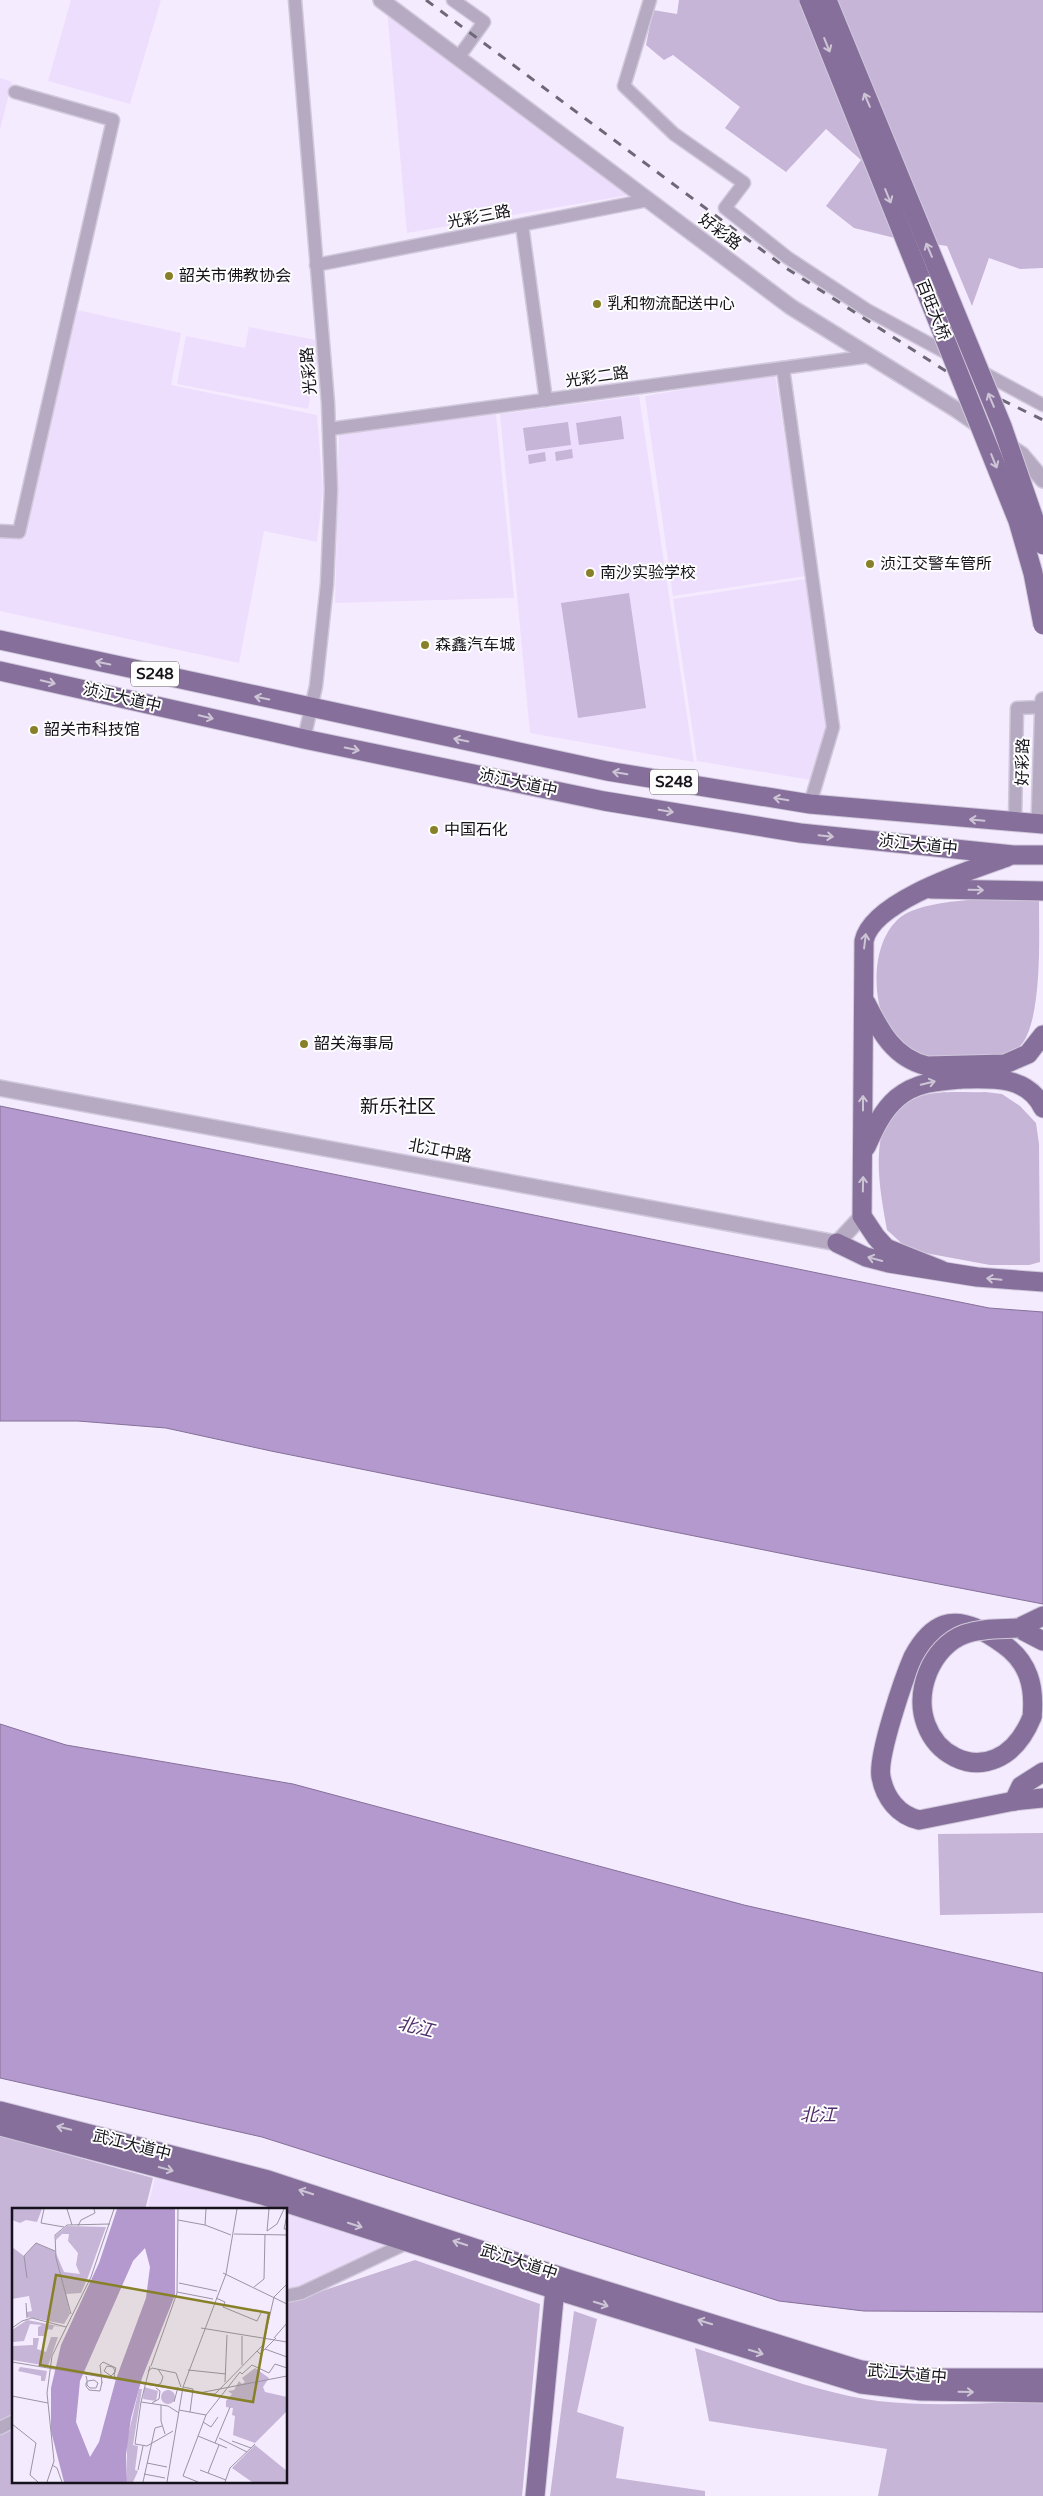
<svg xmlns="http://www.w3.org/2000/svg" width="1043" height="2496" viewBox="0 0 1043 2496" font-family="'Varela Round','Noto Sans SC',sans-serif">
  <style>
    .built { fill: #eedefe }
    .green { fill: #c6b5d7 }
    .water { fill: #b499ce; stroke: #857098 }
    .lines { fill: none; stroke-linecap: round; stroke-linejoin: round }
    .minor-casing { stroke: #d0c8db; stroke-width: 15 }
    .tertiary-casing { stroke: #d0c8db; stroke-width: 18 }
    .primary-casing { stroke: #d0c8db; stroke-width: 21 }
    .minor { stroke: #b6aac2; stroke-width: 12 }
    .tertiary { stroke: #b6aac2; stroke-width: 15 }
    .primary { stroke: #86709b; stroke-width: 19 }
    .rail { stroke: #6e6876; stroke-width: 3; stroke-dasharray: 9 9; stroke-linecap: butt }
    .primary-bridge-casing { stroke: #d0c8db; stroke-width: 21; stroke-linecap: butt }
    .primary-bridge { stroke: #86709b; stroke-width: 19 }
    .oneway { stroke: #cdc5d5 }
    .poi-dot { fill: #878028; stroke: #fcfdfc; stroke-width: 2 }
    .labels { text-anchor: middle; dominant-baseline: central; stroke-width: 4; stroke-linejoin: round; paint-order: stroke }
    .shield { fill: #fcfdfc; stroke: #5b585e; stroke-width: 1 }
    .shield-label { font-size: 15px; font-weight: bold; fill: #16121b }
    .street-label { font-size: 16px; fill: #16121b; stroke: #fcfdfc }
    .poi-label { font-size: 16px; fill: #16121b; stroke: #fcfdfc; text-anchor: start }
    .water-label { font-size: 18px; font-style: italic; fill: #512d6d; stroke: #fcfdfc }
    .quarter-label { font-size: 19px; fill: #16121b; stroke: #fcfdfc }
    .inset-road { fill: none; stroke: #9b94a4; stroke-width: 1 }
    .view { fill: #878028; fill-opacity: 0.15; stroke: #878028; stroke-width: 2.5 }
    .inset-edge { fill: none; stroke: #16121b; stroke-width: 2.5 }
  </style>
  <rect width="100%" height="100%" fill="#f4ebff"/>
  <!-- built -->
  <g class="built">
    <polygon points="71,0 161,0 130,104 48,81"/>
    <polygon points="387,10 635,194 407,233"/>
    <polygon points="0,78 12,82 0,130"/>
    <polygon points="77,310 181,333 171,385 317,415 323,490 317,542 264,531 239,663 0,611 0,537 22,539"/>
    <polygon points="249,327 321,341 308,409 177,384 186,336 245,348"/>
    <polygon points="775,374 806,576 673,596 645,396"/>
    <polygon points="639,396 694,762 530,733 500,414"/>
    <polygon points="496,414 514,598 335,603 339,434"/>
    <polygon points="806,579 828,727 811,780 697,761 673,599"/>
    <polygon points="155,2178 256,2202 281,2210 147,2210"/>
    <polygon points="286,2211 396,2245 286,2293"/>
  </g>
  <!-- green -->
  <g class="green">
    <polygon points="679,0 1043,0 1043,268 1020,269 989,258 972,306 947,246 895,238 854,228 826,206 861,160 826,129 786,172 725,128 740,107 673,55 664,60 646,45 653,10 677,14"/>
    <polygon points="621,416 624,439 579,445 576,423"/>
    <polygon points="568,422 571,445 526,451 523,428"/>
    <polygon points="572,449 573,458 556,461 555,452"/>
    <polygon points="545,452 546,461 529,464 528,455"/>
    <polygon points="629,593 646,708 578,718 561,603"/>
    <path d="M984,899L1039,900C1039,934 1043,1028 1018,1048C999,1060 946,1058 923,1059C909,1048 893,1038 885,1022C870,990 873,929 909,912C929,903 962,900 984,899Z"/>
    <path d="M985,1092L1002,1094L1020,1106L1036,1123L1039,1144L1040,1262L1029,1265H990L909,1250L887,1230C882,1202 876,1171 880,1143C882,1123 903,1101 921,1096C941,1090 965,1093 985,1092Z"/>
    <polygon points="1043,1833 1043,1913 940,1915 938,1834"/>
    <polygon points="0,2136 153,2178 145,2210 14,2210 14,2482 286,2482 286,2303 415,2260 540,2304 522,2496 0,2496"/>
    <polygon points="574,2311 597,2319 577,2412 624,2427 616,2478 705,2491 705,2496 550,2496"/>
    <path d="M695,2348C754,2367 816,2393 878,2401C933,2407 988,2403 1043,2401V2496H878L887,2449L709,2421Z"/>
  </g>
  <!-- water -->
  <g class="water">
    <polygon points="0,1106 989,1308 1043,1312 1043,1604 814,1560 271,1451 166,1428 78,1421 0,1421"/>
    <polygon points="0,1724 66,1745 293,1784 744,1905 1043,1973 1043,2312 864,2311 779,2301 262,2137 0,2078"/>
  </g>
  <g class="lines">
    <defs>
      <g id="minor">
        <polyline points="295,0 328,403 331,490 327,584 316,686 304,739"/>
        <polyline points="453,0 484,22 458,58"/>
        <polyline points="650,0 624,86 674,134 744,183 725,208 788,258 867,310 1043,405"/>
        <polyline points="522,225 546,400"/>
        <polyline points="316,265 648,200"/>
        <polyline points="783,368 833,727 810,804"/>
        <polyline points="329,429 871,356"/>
        <polyline points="0,531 19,532 113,120 15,92"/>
        <polyline points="1015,823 1017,708 1043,707"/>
        <polyline points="286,2296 301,2293 409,2242"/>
        <polyline points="0,2428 14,2421"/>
      </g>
      <g id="tertiary">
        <polyline points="381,0 791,307 957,410 1022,455 1043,480"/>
        <polyline points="1039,824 1043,700"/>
        <polyline points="0,1088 837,1243 862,1216"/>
      </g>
      <g id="primary">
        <polyline points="0,640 607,771 810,804 1043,824"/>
        <polyline points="0,671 304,739 604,801 800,833 1013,855 1043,855"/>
        <polyline points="931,889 1043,891"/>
        <path d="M866,1003C880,1031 894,1058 927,1066L1005,1064L1028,1054L1043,1035"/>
        <path d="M866,1147C874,1129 882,1111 897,1098C916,1082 938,1081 962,1079C992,1078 1028,1076 1043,1108"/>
        <polyline points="837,1243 866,1257 889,1263 977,1277 1043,1282"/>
        <path d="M941,1270L886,1248L876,1237L862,1216L864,941C872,901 971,870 1007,857"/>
        <polyline points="1018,1628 1043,1641"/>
        <polyline points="1018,1628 1043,1616"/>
        <path d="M1032,1717C1035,1687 1029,1662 1003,1644C988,1633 964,1618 944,1625C930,1630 920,1644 913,1657C904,1678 877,1756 881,1777C885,1798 898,1815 919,1820L1014,1801L1043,1798"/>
        <polyline points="1014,1801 1021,1786 1043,1772"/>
        <polyline points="0,2111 268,2180 568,2279 861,2370 920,2378 1043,2378"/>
        <polyline points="0,2126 262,2195 566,2293 861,2384 921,2391 1043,2393"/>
        <polyline points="535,2496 556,2278"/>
      </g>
    </defs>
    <!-- minor casing -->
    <use href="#minor" class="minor-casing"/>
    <!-- tertiary casing -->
    <use href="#tertiary" class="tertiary-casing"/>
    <!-- primary casing -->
    <use href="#primary" class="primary-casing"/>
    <!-- minor -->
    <use href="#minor" class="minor"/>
    <!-- tertiary -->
    <use href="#tertiary" class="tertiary"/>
    <!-- primary -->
    <use href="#primary" class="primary"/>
    <!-- rail -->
    <polyline class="rail" points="426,0 786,268 955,377 1043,420"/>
    <defs>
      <g id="primary-bridge">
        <polyline points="809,0 1018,521 1033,573 1043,625"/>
        <polyline points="827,0 1002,426 1043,545"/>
        <path d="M1018,1628C1000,1629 982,1628 965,1634C948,1640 935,1655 928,1672C897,1750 996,1806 1032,1717"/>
      </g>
    </defs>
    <!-- primary-bridge casing -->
    <use href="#primary-bridge" class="primary-bridge-casing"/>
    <!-- primary-bridge -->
    <use href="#primary-bridge" class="primary-bridge"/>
  </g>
  <!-- one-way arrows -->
  <defs><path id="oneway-shaft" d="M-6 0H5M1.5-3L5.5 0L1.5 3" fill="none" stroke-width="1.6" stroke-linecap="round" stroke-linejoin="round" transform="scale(1.25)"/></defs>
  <g class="oneway">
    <use href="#oneway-shaft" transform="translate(827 45) rotate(68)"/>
    <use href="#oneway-shaft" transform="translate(867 100) rotate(-113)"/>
    <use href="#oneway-shaft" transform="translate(888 196) rotate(68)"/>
    <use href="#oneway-shaft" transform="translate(929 250) rotate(-113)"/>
    <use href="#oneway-shaft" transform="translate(991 400) rotate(-113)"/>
    <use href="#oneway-shaft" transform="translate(994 461) rotate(68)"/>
    <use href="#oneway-shaft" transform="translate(103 663) rotate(-168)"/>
    <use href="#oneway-shaft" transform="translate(48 682) rotate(13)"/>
    <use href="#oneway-shaft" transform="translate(262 698) rotate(-168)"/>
    <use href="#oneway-shaft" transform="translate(206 717) rotate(13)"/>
    <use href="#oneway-shaft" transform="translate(461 740) rotate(-168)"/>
    <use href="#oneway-shaft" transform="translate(352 749) rotate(12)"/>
    <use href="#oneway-shaft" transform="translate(620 773) rotate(-171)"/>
    <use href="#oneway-shaft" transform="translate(781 799) rotate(-171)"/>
    <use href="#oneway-shaft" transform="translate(666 811) rotate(9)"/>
    <use href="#oneway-shaft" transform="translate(977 820) rotate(-175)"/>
    <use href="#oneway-shaft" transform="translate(826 836) rotate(6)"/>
    <use href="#oneway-shaft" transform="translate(976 890) rotate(1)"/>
    <use href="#oneway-shaft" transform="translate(865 941) rotate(-83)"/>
    <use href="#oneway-shaft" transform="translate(928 1083) rotate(-14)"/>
    <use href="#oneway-shaft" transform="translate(863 1103) rotate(-90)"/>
    <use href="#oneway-shaft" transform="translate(863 1184) rotate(-89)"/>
    <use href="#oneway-shaft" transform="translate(875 1259) rotate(-165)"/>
    <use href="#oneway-shaft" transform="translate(994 1279) rotate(-174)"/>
    <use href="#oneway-shaft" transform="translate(64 2128) rotate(-166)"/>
    <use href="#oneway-shaft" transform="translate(166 2169) rotate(15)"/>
    <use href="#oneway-shaft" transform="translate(306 2192) rotate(-162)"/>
    <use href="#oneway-shaft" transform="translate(355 2225) rotate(18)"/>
    <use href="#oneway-shaft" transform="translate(460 2243) rotate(-162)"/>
    <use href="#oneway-shaft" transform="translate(601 2304) rotate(17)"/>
    <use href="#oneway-shaft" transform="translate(705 2322) rotate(-163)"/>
    <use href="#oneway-shaft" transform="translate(756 2352) rotate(17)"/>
    <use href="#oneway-shaft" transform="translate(966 2392) rotate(1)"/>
  </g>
  <!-- markers -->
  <g class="poi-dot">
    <circle cx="169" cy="276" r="5"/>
    <circle cx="597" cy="304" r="5"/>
    <circle cx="870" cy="564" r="5"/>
    <circle cx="590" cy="573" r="5"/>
    <circle cx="425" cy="645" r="5"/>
    <circle cx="34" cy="730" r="5"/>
    <circle cx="434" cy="830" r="5"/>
    <circle cx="304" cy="1044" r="5"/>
  </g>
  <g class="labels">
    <!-- shield labels -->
    <g class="shield">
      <rect x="131" y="661.5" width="48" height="25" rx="4"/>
      <rect x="650" y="769.5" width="48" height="25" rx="4"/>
    </g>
    <g class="shield-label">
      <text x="155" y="674">S248</text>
      <text x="674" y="782">S248</text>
    </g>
    <!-- street labels -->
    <g class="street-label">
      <text transform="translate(479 217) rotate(-11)">光彩三路</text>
      <text transform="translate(720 232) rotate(37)">好彩路</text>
      <text transform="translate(933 310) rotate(68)">百旺大桥</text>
      <text transform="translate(309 371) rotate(-95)">光彩路</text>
      <text transform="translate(597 377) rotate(-8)">光彩二路</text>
      <text transform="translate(122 698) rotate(13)">浈江大道中</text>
      <text transform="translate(1023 762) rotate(-89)">好彩路</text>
      <text transform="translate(518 783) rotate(12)">浈江大道中</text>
      <text transform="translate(918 845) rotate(6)">浈江大道中</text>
      <text transform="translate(440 1151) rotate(11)">北江中路</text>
      <text transform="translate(132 2145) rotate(14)">武江大道中</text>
      <text transform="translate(519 2262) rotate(18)">武江大道中</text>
      <text transform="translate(907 2374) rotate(5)">武江大道中</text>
    </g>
    <!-- poi labels -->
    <g class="poi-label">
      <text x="179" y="276">韶关市佛教协会</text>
      <text x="607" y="304">乳和物流配送中心</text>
      <text x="880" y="564">浈江交警车管所</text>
      <text x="600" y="573">南沙实验学校</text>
      <text x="435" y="645">森鑫汽车城</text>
      <text x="44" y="730">韶关市科技馆</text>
      <text x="444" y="830">中国石化</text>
      <text x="314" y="1044">韶关海事局</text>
    </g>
    <!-- water labels -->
    <g class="water-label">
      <text transform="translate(416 2027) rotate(14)">北江</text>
      <text x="818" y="2115">北江</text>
    </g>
    <!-- quarter labels -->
    <g class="quarter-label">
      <text x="398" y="1107">新乐社区</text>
    </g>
  </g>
  <!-- overview -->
  <g transform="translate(12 2208)">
    <rect width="275" height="275" fill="#f4ebff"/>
    <path d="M0,1H30L25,14L14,12L8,15L0,12ZM55,18L94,19L76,69L69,85L54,86L58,106L52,116L15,109V104L20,103L17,88L0,91V39L12,48L24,35L43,43L52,64L68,66L64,57L66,45L56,33L57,26H50L44,32V27ZM15,112L51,119L42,118L40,122L36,121L33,128H26V119L30,117L18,116L12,133L1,134V138L21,137V130H27L25,141L34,144L39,129H46L36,158L0,152V122ZM8,159L35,163L33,173H29V168L6,163ZM243,160L257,170L251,179L253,184L275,189V203L243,235L221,227L223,208L220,207L221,200L214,199V193L220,186L216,183L222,182L227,173L230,176L233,174L230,170ZM132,179L146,183L144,193L131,191ZM127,181H130L121,237L126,238L123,262L126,263L121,274H115V232ZM149 189a7 7 0 1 1 14 0a7 7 0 1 1-14 0ZM243,237L275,263V274H240L220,260Z" fill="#c6b5d7"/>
    <path d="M105,1H163V87L130,170L119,210L114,247L115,274H52L39,223V180L49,137L87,55ZM133,40L138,59L134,90L104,171L87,234L78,249L64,214L68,173L121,53Z" fill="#b499ce" fill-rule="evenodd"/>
    <path class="inset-road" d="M32,1L29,15L52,19M55,1L60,17M275,7L272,21H275M166,12L193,17L194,1M193,17L219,27M66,18L69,12L83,5L82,1M255,23L265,16L272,1M255,23L257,1M222,26L275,27M211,65L275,96M15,70L12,48L24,35L43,43M167,75L205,83M242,79L252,71L253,26M165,84L201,91M204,90L213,94L211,99L245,113L249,105M14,95L15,110M59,106L44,50L43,27L55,17L98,16M0,120L10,113L20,110L54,119M189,120L275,134M230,128V157M262,130L275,115M253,141L275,149M245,143L248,146L264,130M0,154L187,185L275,168M138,158L129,194L156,198L167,205M139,158L165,85L166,1M176,162L214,166M136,163L140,160L164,165L169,179M74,168L75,172V177L78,180H84L86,175L82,172L76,173L74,175V178L77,182L88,183L90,174M213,174L215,127M90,175L88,157L91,154L104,160L103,163L102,165L99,168L92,163L95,158L101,159L103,163V164L102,167L104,171M145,178L149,175L151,169L146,161M171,179L181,181L178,204M188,185L203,186L251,137L262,89L275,76M0,188L36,195M129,194L123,236L135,238L161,223M162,194L166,179M140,195L147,191L148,183L144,180M149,197V213L153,226M167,202L194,207L171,268L186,274M194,207L228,164L230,166L240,157L257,165L263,156L275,160M191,214L199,219L206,209M0,216L24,235L18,267L26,274M186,228L215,240M207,230L235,244M220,233L239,240M203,235L218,199M135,255L155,259M40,257L45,260L50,274M126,262L131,238M188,262L214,272M196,265L207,237M132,266L153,270M35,274L42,253L35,185L40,148L79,69L102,1M131,274L143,220L150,218M155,274L171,179L214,66L225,1M213,274L218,260L243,236"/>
    <path class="view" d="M44,67L257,105L241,194L28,157Z"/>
    <rect width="275" height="275" class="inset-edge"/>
  </g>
</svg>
